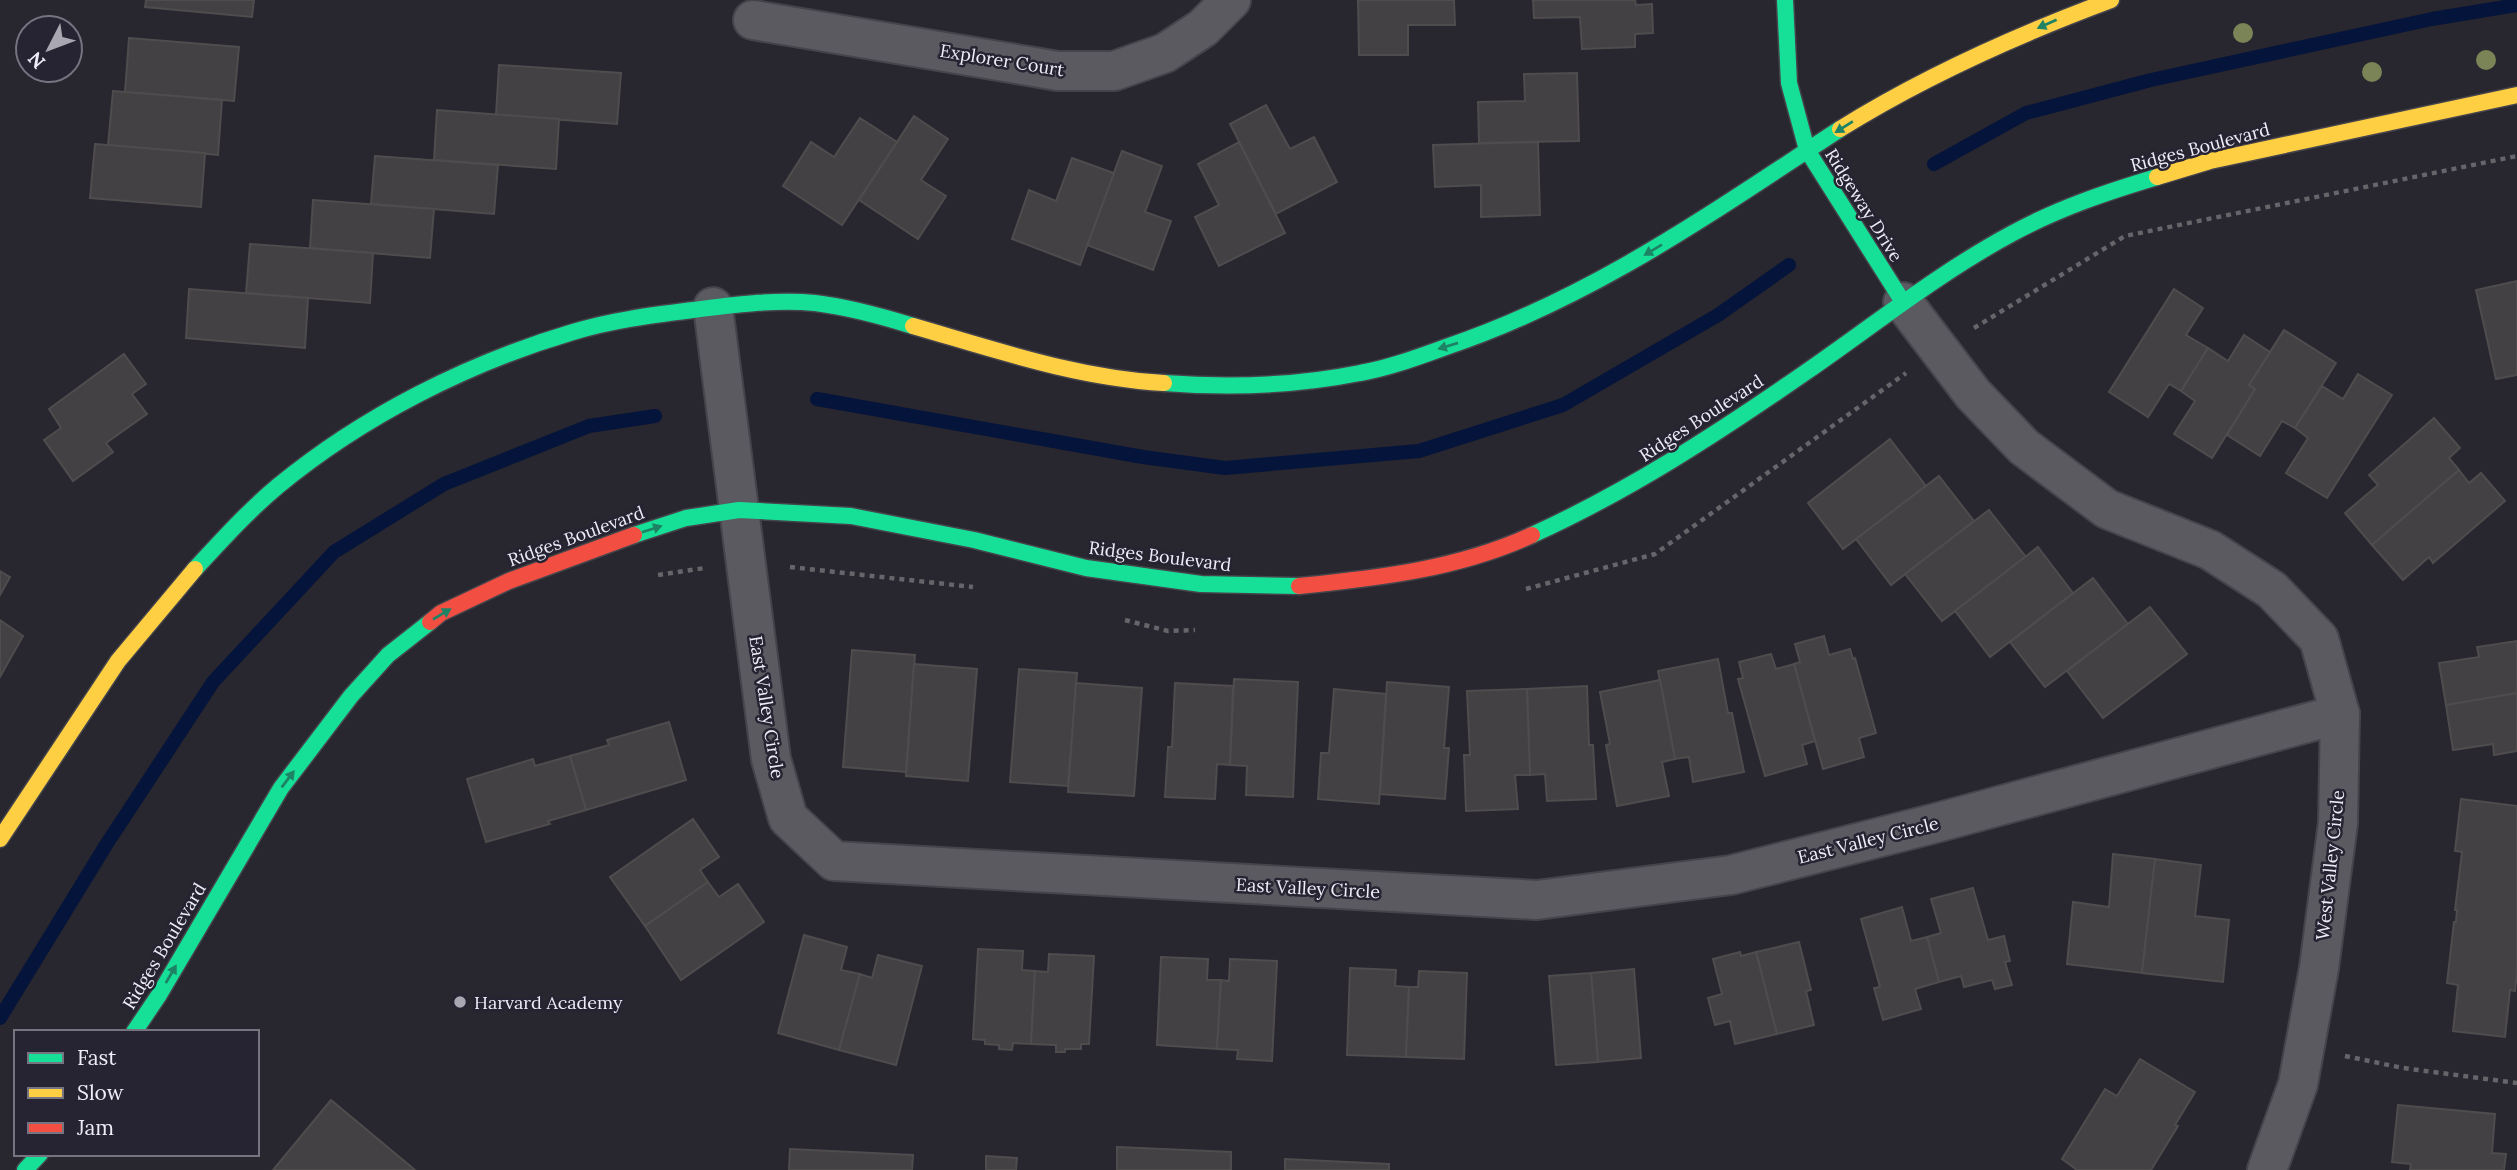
<svg xmlns="http://www.w3.org/2000/svg" width="2517" height="1170" viewBox="0 0 2517 1170" font-family="Lora,serif">
  <style>
    .lines { fill: none; stroke-linecap: round; stroke-linejoin: round }
    .stream { stroke: #05143b; stroke-width: 14 }
    .building { fill: #444144; stroke: #4f4c4e; stroke-width: 2 }
    .street-casing { stroke: #45444b; stroke-width: 42 }
    .fast-casing { stroke: #45444b; stroke-width: 19 }
    .slow-casing { stroke: #45444b; stroke-width: 19 }
    .jam-casing { stroke: #45444b; stroke-width: 19 }
    .path { stroke: #66656a; stroke-width: 4.5; stroke-dasharray: 5 5; stroke-linecap: butt }
    .street { stroke: #5b5a60; stroke-width: 38 }
    .fast { stroke: #16e098; stroke-width: 16 }
    .slow { stroke: #ffcf43; stroke-width: 16 }
    .jam { stroke: #f24e42; stroke-width: 16 }
    .tree { fill: #7a8457 }
    .oneway { fill: #1e8265 }
    .poi-dot { fill: #a9a7b1; stroke: #262332; stroke-width: 2.5 }
    .labels { text-anchor: middle; dominant-baseline: central; stroke-width: 5; stroke-linejoin: round; paint-order: stroke }
    .street-label { font-size: 18px; fill: #eeedf7; stroke: #262332 }
    .poi-label { font-size: 18px; fill: #eeedf7; stroke: #262332; text-anchor: start }
  </style>
  <rect width="100%" height="100%" fill="#28262e"/>
  <g class="lines">
    <!-- stream -->
    <g class="stream">
      <polyline points="1934,164 2026,113 2151,80 2432,19 2517,5"/>
      <polyline points="817,399 1143,457 1225,468 1419,451 1563,405 1718,315 1789,265"/>
      <polyline points="0,1018 106,845 213,682 334,552 444,484 589,426 655,416"/>
    </g>
  </g>
  <!-- building -->
  <g class="building">
    <polygon points="146,0 254,0 252,17 145,7"/>
    <polygon points="1358,0 1454,0 1455,25 1408,25 1408,55 1359,55"/>
    <polygon points="1533,0 1635,0 1636,5 1652,4 1653,33 1635,34 1635,47 1582,49 1580,17 1534,18"/>
    <polygon points="129,38 239,47 234,101 125,92"/>
    <polygon points="499,65 621,73 617,124 496,115"/>
    <polygon points="1577,73 1579,141 1479,143 1478,102 1525,101 1524,74"/>
    <polygon points="113,91 222,100 218,155 108,145"/>
    <polygon points="1266,105 1290,149 1314,137 1337,182 1276,214 1230,124"/>
    <polygon points="437,110 559,119 556,169 434,160"/>
    <polygon points="914,116 948,139 921,180 946,196 918,239 859,200"/>
    <polygon points="860,118 897,142 842,225 783,186 811,142 834,157"/>
    <polygon points="1239,142 1285,233 1219,266 1195,217 1219,205 1198,164"/>
    <polygon points="1538,142 1540,215 1481,217 1481,185 1435,187 1433,145"/>
    <polygon points="95,144 205,153 201,207 90,198"/>
    <polygon points="1122,151 1162,166 1145,212 1171,221 1153,270 1087,245"/>
    <polygon points="375,156 498,165 494,214 371,204"/>
    <polygon points="1072,158 1114,173 1080,265 1012,239 1029,190 1056,201"/>
    <polygon points="313,200 434,209 430,258 310,248"/>
    <polygon points="250,244 373,253 370,303 246,293"/>
    <polygon points="2517,281 2517,375 2496,379 2476,290"/>
    <polygon points="189,289 308,298 305,348 186,338"/>
    <polygon points="2174,289 2203,308 2186,335 2208,348 2181,391 2169,384 2148,417 2109,392"/>
    <polygon points="2284,330 2336,363 2295,428 2282,421 2260,456 2227,435 2255,389 2249,385"/>
    <polygon points="2244,335 2270,352 2249,385 2255,389 2212,458 2174,434 2195,401 2181,391 2208,348 2228,361"/>
    <polygon points="124,354 146,384 132,394 147,414 106,443 113,452 73,481 44,440 61,428 49,409"/>
    <polygon points="2358,374 2392,395 2327,498 2286,473 2308,438 2295,428 2322,386 2343,399"/>
    <polygon points="2434,418 2460,448 2449,458 2459,470 2372,545 2345,513 2378,485 2369,475"/>
    <polygon points="1890,439 1926,486 1843,549 1808,503"/>
    <polygon points="2459,470 2469,483 2481,473 2505,501 2433,563 2429,557 2403,580 2372,545"/>
    <polygon points="1939,476 1974,521 1891,585 1856,539"/>
    <polygon points="1989,510 2026,557 1942,621 1905,574"/>
    <polygon points="2038,547 2073,593 1990,657 1955,611"/>
    <polygon points="0,571 10,577 0,595"/>
    <polygon points="2093,578 2128,624 2045,687 2010,642"/>
    <polygon points="2150,607 2187,654 2103,718 2067,671"/>
    <polygon points="0,620 23,636 0,677"/>
    <polygon points="1824,636 1829,655 1850,649 1853,659 1855,658 1876,733 1859,738 1864,757 1823,769 1794,664 1800,662 1795,644"/>
    <polygon points="2517,641 2517,693 2446,705 2439,663 2479,657 2477,647"/>
    <polygon points="852,650 915,655 906,772 843,767"/>
    <polygon points="1771,654 1776,669 1794,664 1815,741 1802,745 1807,764 1765,776 1738,679 1743,678 1739,662"/>
    <polygon points="1718,659 1728,713 1732,713 1744,772 1693,782 1689,757 1675,759 1658,671"/>
    <polygon points="914,664 977,669 968,781 906,776"/>
    <polygon points="1019,669 1077,673 1068,786 1010,782"/>
    <polygon points="1234,679 1298,682 1293,797 1246,795 1247,766 1230,765"/>
    <polygon points="1660,680 1675,759 1662,762 1669,796 1617,806 1606,745 1610,744 1600,692"/>
    <polygon points="1387,682 1449,687 1444,748 1449,748 1445,799 1380,794"/>
    <polygon points="1076,683 1142,688 1134,796 1068,792"/>
    <polygon points="1175,683 1233,686 1230,765 1217,764 1215,799 1165,797 1168,747 1172,747"/>
    <polygon points="1587,686 1589,745 1593,745 1596,799 1547,801 1545,774 1530,775 1527,689"/>
    <polygon points="1334,689 1386,694 1379,804 1318,799 1321,753 1329,753"/>
    <polygon points="1527,689 1530,775 1515,775 1518,809 1466,811 1464,755 1470,755 1467,691"/>
    <polygon points="2517,693 2517,751 2494,755 2493,744 2453,750 2446,705"/>
    <polygon points="669,722 686,780 586,810 570,756 609,745 607,740"/>
    <polygon points="570,756 586,810 548,821 550,824 486,842 467,779 533,759 535,766"/>
    <polygon points="2461,799 2517,806 2517,972 2515,991 2510,990 2505,1037 2453,1031 2458,985 2447,983 2454,922 2456,922 2457,910 2455,910 2462,852 2455,851"/>
    <polygon points="693,819 719,857 700,870 708,882 645,926 610,877"/>
    <polygon points="2113,854 2155,859 2142,973 2067,964 2073,902 2109,907"/>
    <polygon points="2155,859 2201,865 2195,916 2229,920 2223,982 2142,973"/>
    <polygon points="708,882 719,897 738,884 764,922 681,980 645,926"/>
    <polygon points="1973,888 1988,940 2004,936 2010,961 2005,962 2012,985 1995,989 1992,980 1964,987 1961,976 1939,982 1927,937 1941,933 1931,899"/>
    <polygon points="1902,907 1911,941 1927,937 1939,982 1915,989 1921,1009 1883,1020 1874,988 1880,987 1861,919"/>
    <polygon points="804,935 847,947 841,970 860,974 839,1050 778,1033"/>
    <polygon points="1799,942 1811,990 1806,991 1814,1025 1777,1034 1756,952"/>
    <polygon points="978,949 1023,951 1022,970 1035,971 1031,1044 1013,1043 1012,1050 999,1049 999,1045 985,1044 985,1040 973,1039"/>
    <polygon points="1740,952 1741,956 1756,952 1777,1034 1735,1044 1730,1021 1715,1025 1708,998 1722,994 1713,959"/>
    <polygon points="1049,954 1094,956 1089,1044 1081,1044 1081,1049 1065,1049 1065,1052 1056,1052 1056,1045 1031,1044 1035,971 1048,972"/>
    <polygon points="878,955 922,966 896,1065 839,1050 860,974 872,978"/>
    <polygon points="1161,957 1208,959 1207,980 1221,980 1217,1049 1157,1045"/>
    <polygon points="1230,959 1277,961 1272,1061 1237,1059 1238,1050 1217,1049 1221,980 1229,981"/>
    <polygon points="1350,968 1396,970 1395,986 1409,987 1406,1057 1347,1055"/>
    <polygon points="1634,969 1641,1058 1598,1062 1591,973"/>
    <polygon points="1419,971 1467,973 1464,1059 1406,1057 1409,987 1418,987"/>
    <polygon points="1591,973 1598,1062 1556,1065 1549,976"/>
    <polygon points="2140,1059 2195,1092 2175,1125 2178,1126 2151,1170 2077,1170 2062,1159 2105,1089 2117,1096"/>
    <polygon points="331,1100 415,1170 273,1170"/>
    <polygon points="2398,1105 2495,1114 2492,1153 2506,1154 2504,1170 2410,1170 2411,1164 2392,1162"/>
    <polygon points="1117,1147 1231,1152 1231,1170 1117,1170"/>
    <polygon points="790,1149 913,1155 912,1170 789,1170"/>
    <polygon points="986,1156 1017,1158 1016,1170 986,1170"/>
    <polygon points="1285,1159 1389,1164 1389,1170 1285,1170"/>
  </g>
  <g class="lines">
    <defs>
      <g id="street">
        <polyline points="753,20 1058,71 1114,71 1165,53 1203,28 1231,0"/>
        <polyline points="1903,302 1973,394 2024,447 2107,509 2210,550 2272,590 2319,639 2340,714 2338,823 2319,968 2298,1084 2267,1170"/>
        <polyline points="713,307 771,759 788,818 834,861 1537,900 1731,875 1932,824 2340,714"/>
      </g>
      <g id="fast">
        <polyline points="1785,0 1789,83 1807,150 1903,302"/>
        <path d="M1164,383C1229,388 1295,386 1360,373C1389,368 1418,357 1446,347C1594,297 1711,213 1840,129"/>
        <polyline points="634,535 686,518 739,510 851,516 974,540 1086,568 1201,584 1299,586"/>
        <path d="M1532,535C1629,491 1718,433 1806,372C1874,325 1940,272 2013,233C2059,208 2107,192 2157,177"/>
        <path d="M195,569C221,541 248,511 278,486C363,416 468,363 573,332C612,320 653,315 693,310C733,305 775,299 815,303C848,307 881,316 913,326"/>
        <polyline points="134,1032 159,995 281,788 351,696 388,655 430,622"/>
        <polyline points="25,1170 40,1154"/>
      </g>
      <g id="slow">
        <path d="M1840,129C1925,76 2017,35 2111,0"/>
        <polyline points="2157,177 2210,161 2517,95"/>
        <path d="M913,326C996,350 1077,378 1164,383"/>
        <polyline points="0,839 118,661 195,569"/>
      </g>
      <g id="jam">
        <path d="M1299,586C1379,578 1458,569 1532,535"/>
        <polyline points="430,622 441,613 509,581 634,535"/>
      </g>
    </defs>
    <!-- street casing -->
    <use href="#street" class="street-casing"/>
    <!-- fast casing -->
    <use href="#fast" class="fast-casing"/>
    <!-- slow casing -->
    <use href="#slow" class="slow-casing"/>
    <!-- jam casing -->
    <use href="#jam" class="jam-casing"/>
    <!-- path -->
    <g class="path">
      <polyline points="1974,328 2125,236 2517,156"/>
      <polyline points="790,567 973,587"/>
      <polyline points="658,575 705,568"/>
      <polyline points="1526,589 1655,554 1906,373"/>
      <polyline points="1125,620 1168,631 1195,630"/>
      <polyline points="2345,1056 2403,1068 2517,1083"/>
    </g>
    <!-- street -->
    <use href="#street" class="street"/>
    <!-- fast -->
    <use href="#fast" class="fast"/>
    <!-- slow -->
    <use href="#slow" class="slow"/>
    <!-- jam -->
    <use href="#jam" class="jam"/>
  </g>
  <!-- trees -->
  <g class="tree">
    <circle cx="2243" cy="33" r="10"/>
    <circle cx="2486" cy="60" r="10"/>
    <circle cx="2372" cy="72" r="10"/>
  </g>
  <!-- one-way arrows -->
  <defs><path id="oneway-solid" d="M-6-.8H1V-3.2L6.5 0L1 3.2V.8H-6Z" transform="scale(1.75)"/></defs>
  <g class="oneway">
    <use href="#oneway-solid" transform="translate(2047 24) rotate(156)"/>
    <use href="#oneway-solid" transform="translate(1844 127) rotate(148)"/>
    <use href="#oneway-solid" transform="translate(1653 250) rotate(149)"/>
    <use href="#oneway-solid" transform="translate(1448 346) rotate(163)"/>
    <use href="#oneway-solid" transform="translate(652 529) rotate(-18)"/>
    <use href="#oneway-solid" transform="translate(442 614) rotate(-31)"/>
    <use href="#oneway-solid" transform="translate(288 779) rotate(-53)"/>
    <use href="#oneway-solid" transform="translate(171 974) rotate(-60)"/>
  </g>
  <!-- markers -->
  <circle class="poi-dot" cx="460" cy="1002" r="7"/>
  <g class="labels">
    <!-- street labels -->
    <g class="street-label">
      <text transform="translate(1002 60) rotate(9)">Explorer Court</text>
      <text transform="translate(2200 147) rotate(-15)">Ridges Boulevard</text>
      <text transform="translate(1864 205) rotate(58)">Ridgeway Drive</text>
      <text transform="translate(1701 418) rotate(-33)">Ridges Boulevard</text>
      <text transform="translate(576 536) rotate(-20)">Ridges Boulevard</text>
      <text transform="translate(1160 556) rotate(7)">Ridges Boulevard</text>
      <text transform="translate(767 707) rotate(81)">East Valley Circle</text>
      <text transform="translate(1868 840) rotate(-14)">East Valley Circle</text>
      <text transform="translate(2330 865) rotate(-84)">West Valley Circle</text>
      <text transform="translate(1308 888) rotate(3)">East Valley Circle</text>
      <text transform="translate(164 946) rotate(-59)">Ridges Boulevard</text>
    </g>
    <!-- poi labels -->
    <g class="poi-label">
      <text x="474" y="1002">Harvard Academy</text>
    </g>
  </g>
  <!-- legend -->
  <rect x="14" y="1030" width="245" height="126" fill="#262332" stroke="#767481" stroke-width="2"/>
  <rect x="28" y="1053" width="35" height="10" fill="#16e098" stroke="#767481" stroke-width="2"/>
  <text x="77" y="1065" font-size="21" fill="#eeedf7">Fast</text>
  <rect x="28" y="1088" width="35" height="10" fill="#ffcf43" stroke="#767481" stroke-width="2"/>
  <text x="77" y="1100" font-size="21" fill="#eeedf7">Slow</text>
  <rect x="28" y="1123" width="35" height="10" fill="#f24e42" stroke="#767481" stroke-width="2"/>
  <text x="77" y="1135" font-size="21" fill="#eeedf7">Jam</text>
  <!-- north arrow -->
  <g transform="translate(49 49) rotate(228)"><circle r="33" fill="#262332" stroke="#767481" stroke-width="2"/>
  <path d="M0-5L12 26L0 18L-12 26Z" fill="#a9a7b1"/>
  <text y="-10" font-size="19" font-weight="bold" text-anchor="middle" fill="#eeedf7">N</text>
  </g>
</svg>
